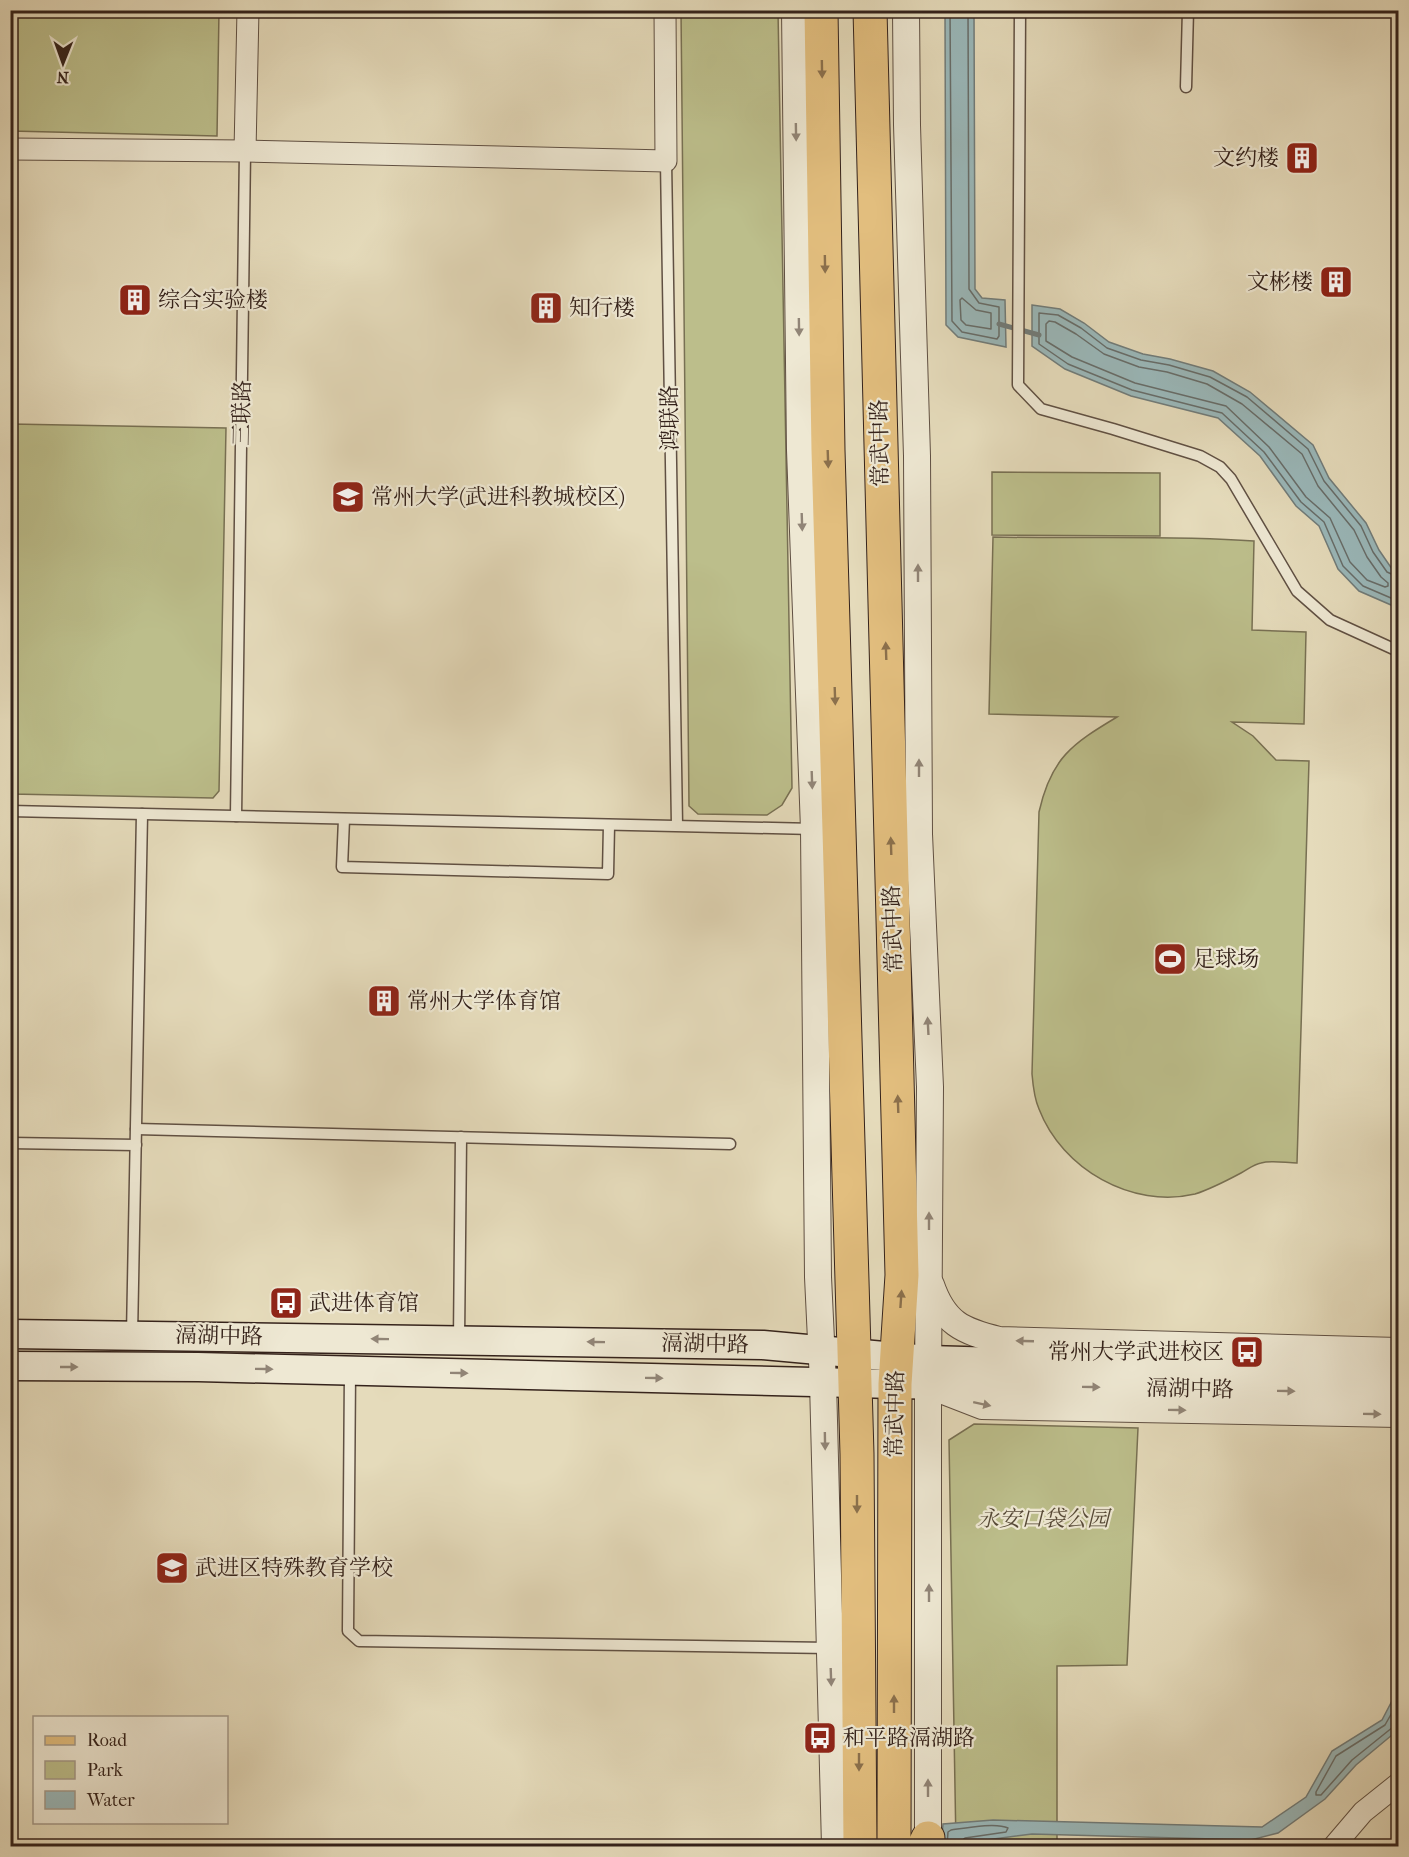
<svg xmlns="http://www.w3.org/2000/svg" width="1409" height="1857" viewBox="0 0 1409 1857" font-family="'IM FELL French Canon','Noto Serif SC',serif">
  <style>
    .green { fill: #bcbe8b; stroke: #787053; stroke-width: 1.5 }
    .water { fill: #9ab8ba; stroke: #717c7a; stroke-width: 1.5 }
    .lines { fill: none; stroke-linecap: round; stroke-linejoin: round }
    .shore { stroke: #676d6a; stroke-width: 1.5 }
    .stream { stroke: #717c7a; stroke-width: 5 }
    .service-casing { stroke: #605043; stroke-width: 13 }
    .minor-casing { stroke: #605043; stroke-width: 23 }
    .tertiary-casing { stroke: #605043; stroke-width: 28 }
    .secondary-casing { stroke: #34221b; stroke-width: 31 }
    .primary-casing { stroke: #34221b; stroke-width: 35 }
    .service { stroke: #eee8d3; stroke-width: 10 }
    .minor { stroke: #eee8d3; stroke-width: 21 }
    .tertiary { stroke: #eee8d3; stroke-width: 26 }
    .secondary { stroke: #eee8d3; stroke-width: 28 }
    .primary { stroke: #e2be7e; stroke-width: 33 }
    .oneway { fill: #8b704c }
    .oneway2 { fill: #918577 }
    .labels { text-anchor: middle; dominant-baseline: central; stroke-width: 4.5; stroke-linejoin: round; paint-order: stroke }
    .poi-label { font-size: 22px; fill: #34221b; stroke: #eee8d3; text-anchor: start }
    .street-label { font-size: 22px; fill: #34221b; stroke: #eee8d3 }
    .park-label { font-size: 22px; font-style: italic; fill: #564937; stroke: #eee8d3 }
  </style>
  <rect width="100%" height="100%" fill="#e5dbbb"/>
  <filter id="stains"><feTurbulence type="fractalNoise" baseFrequency=".00333" numOctaves="4"/><feColorMatrix values="0 0 0 0 .2 0 0 0 0 .09 0 0 0 0 .02 0 0 0 .5 -.17"/></filter>
  <radialGradient id="worn" r=".72"><stop offset=".6" stop-color="#630" stop-opacity="0"/><stop offset="1" stop-color="#630" stop-opacity=".3"/></radialGradient>
  <!-- green -->
  <g class="green">
    <polygon points="11,10 219,11 217,136 11,131"/>
    <polygon points="681,11 778,11 792,788 782,805 767,815 698,814 689,806"/>
    <polygon points="11,424 226,428 219,791 213,798 11,794"/>
    <polygon points="992,472 1160,473 1160,536 992,535"/>
    <path d="M993,537C1080,539 1167,535 1254,541L1252,630L1306,632L1304,724L1232,722L1253,736L1276,760L1309,761L1297,1163C1286,1163 1272,1160 1261,1163C1254,1164 1247,1170 1241,1173C1226,1181 1211,1189 1195,1194C1132,1209 1062,1169 1039,1109C1034,1098 1033,1086 1032,1074L1039,812C1051,758 1072,744 1117,717L989,714Z"/>
    <polygon points="974,1424 1138,1428 1127,1665 1057,1666 1057,1846 956,1846 949,1440"/>
  </g>
  <!-- water -->
  <g class="water">
    <polygon points="945,11 974,11 975,289 982,298 1005,300 1006,347 958,337 946,325"/>
    <polygon points="1032,305 1060,309 1084,323 1109,342 1143,354 1170,359 1213,371 1250,392 1313,445 1329,478 1366,523 1379,550 1392,569 1398,573 1398,608 1359,591 1338,569 1319,526 1296,506 1260,456 1218,418 1131,396 1065,369 1032,346"/>
    <polygon points="1398,1695 1398,1730 1356,1765 1325,1799 1278,1833 1251,1840 1032,1834 941,1846 943,1824 993,1820 1262,1827 1306,1797 1332,1751 1382,1720 1394,1697"/>
  </g>
  <g class="lines">
    <!-- shore -->
    <g class="shore">
      <polyline points="950,10 952,321 962,332 997,339 999,336 999,307 979,303 969,289 968,10"/>
      <polygon points="962,298 976,310 991,313 991,329 966,325 961,320 960,300"/>
      <polygon points="1049,321 1055,322 1076,334 1104,354 1139,367 1167,372 1207,384 1242,404 1302,454 1318,486 1354,530 1367,557 1381,577 1388,583 1388,586 1385,587 1367,580 1350,562 1330,518 1306,497 1269,447 1226,406 1135,383 1072,357 1046,341 1046,324"/>
      <polyline points="1398,577 1387,572 1373,552 1361,526 1324,481 1308,449 1247,397 1210,377 1169,365 1141,360 1107,348 1081,328 1058,315 1039,313 1039,344 1068,364 1132,390 1222,413 1264,452 1301,502 1324,522 1343,566 1363,586 1398,601"/>
      <polyline points="1398,1702 1385,1725 1336,1756 1316,1792 1316,1795 1321,1795 1352,1760 1393,1727 1398,1726"/>
      <path d="M947,1846L948,1832L951,1830C965,1828 996,1822 1008,1828L1006,1832L965,1838L961,1841V1846"/>
    </g>
    <!-- stream -->
    <polyline class="stream" points="999,324 1039,335"/>
    <defs>
      <g id="service">
        <polyline points="1020,10 1018,385 1041,409 1113,429 1200,456 1220,467 1231,479 1297,591 1330,620 1398,651"/>
        <polyline points="1186,87 1188,10"/>
        <polyline points="666,161 677,825"/>
        <polyline points="10,811 814,829"/>
        <polyline points="236,816 245,151"/>
        <polyline points="344,819 342,867 608,874 609,825"/>
        <polyline points="136,1129 730,1144"/>
        <polyline points="10,1143 136,1145"/>
        <polyline points="132,1335 142,814"/>
        <polyline points="459,1340 461,1137"/>
        <polyline points="350,1371 348,1631 359,1641 830,1648"/>
      </g>
      <g id="minor">
        <polyline points="10,149 245,151 666,161 665,10"/>
        <polyline points="245,151 248,10"/>
        <polyline points="1334,1846 1363,1812 1398,1784"/>
      </g>
      <g id="tertiary">
        <polyline points="795,10 800,450 814,829 818,1277 823,1382 835,1846"/>
        <polyline points="906,10 907,125 917,456 919,834 930,1087 928,1384 928,1846"/>
        <path d="M931,1285C944,1323 962,1331 999,1340L1398,1351"/>
        <polyline points="933,1387 982,1406 1398,1414"/>
      </g>
      <g id="secondary">
        <polyline points="10,1334 763,1345 928,1360 1398,1373"/>
        <polyline points="10,1366 198,1367 895,1384 1398,1393"/>
      </g>
      <g id="primary">
        <polyline points="821,10 828,450 857,1454 860,1846"/>
        <polyline points="870,10 902,1275 895,1384 894,1846"/>
        <polyline points="924,1846 928,1838"/>
      </g>
    </defs>
    <!-- service casing -->
    <use href="#service" class="service-casing"/>
    <!-- minor casing -->
    <use href="#minor" class="minor-casing"/>
    <!-- tertiary casing -->
    <use href="#tertiary" class="tertiary-casing"/>
    <!-- secondary casing -->
    <use href="#secondary" class="secondary-casing"/>
    <!-- primary casing -->
    <use href="#primary" class="primary-casing"/>
    <!-- service -->
    <use href="#service" class="service"/>
    <!-- minor -->
    <use href="#minor" class="minor"/>
    <!-- tertiary -->
    <use href="#tertiary" class="tertiary"/>
    <!-- secondary -->
    <use href="#secondary" class="secondary"/>
    <!-- primary -->
    <use href="#primary" class="primary"/>
  </g>
  <!-- one-way arrows -->
  <defs><path id="oneway-solid" d="M-6-.8H1V-3.2L6.5 0L1 3.2V.8H-6Z" transform="scale(1.5)"/></defs>
  <g class="oneway">
    <use href="#oneway-solid" transform="translate(822 69) rotate(89)"/>
    <use href="#oneway-solid" transform="translate(825 264) rotate(89)"/>
    <use href="#oneway-solid" transform="translate(828 459) rotate(88)"/>
    <use href="#oneway-solid" transform="translate(886 651) rotate(-92)"/>
    <use href="#oneway-solid" transform="translate(835 696) rotate(88)"/>
    <use href="#oneway-solid" transform="translate(891 846) rotate(-92)"/>
    <use href="#oneway-solid" transform="translate(898 1104) rotate(-92)"/>
    <use href="#oneway-solid" transform="translate(901 1299) rotate(-86)"/>
    <use href="#oneway-solid" transform="translate(857 1504) rotate(90)"/>
    <use href="#oneway-solid" transform="translate(894 1704) rotate(-90)"/>
    <use href="#oneway-solid" transform="translate(859 1762) rotate(90)"/>
  </g>
  <g class="oneway2">
    <use href="#oneway-solid" transform="translate(796 132) rotate(89)"/>
    <use href="#oneway-solid" transform="translate(799 327) rotate(89)"/>
    <use href="#oneway-solid" transform="translate(802 522) rotate(88)"/>
    <use href="#oneway-solid" transform="translate(918 573) rotate(-90)"/>
    <use href="#oneway-solid" transform="translate(919 768) rotate(-90)"/>
    <use href="#oneway-solid" transform="translate(812 780) rotate(88)"/>
    <use href="#oneway-solid" transform="translate(928 1026) rotate(-93)"/>
    <use href="#oneway-solid" transform="translate(929 1221) rotate(-90)"/>
    <use href="#oneway-solid" transform="translate(380 1339) rotate(-179)"/>
    <use href="#oneway-solid" transform="translate(1025 1341) rotate(-178)"/>
    <use href="#oneway-solid" transform="translate(596 1342) rotate(-179)"/>
    <use href="#oneway-solid" transform="translate(69 1367)"/>
    <use href="#oneway-solid" transform="translate(264 1369) rotate(1)"/>
    <use href="#oneway-solid" transform="translate(459 1373) rotate(1)"/>
    <use href="#oneway-solid" transform="translate(654 1378) rotate(1)"/>
    <use href="#oneway-solid" transform="translate(1091 1387) rotate(1)"/>
    <use href="#oneway-solid" transform="translate(1286 1391) rotate(1)"/>
    <use href="#oneway-solid" transform="translate(982 1404) rotate(12)"/>
    <use href="#oneway-solid" transform="translate(1177 1410) rotate(1)"/>
    <use href="#oneway-solid" transform="translate(1372 1414) rotate(1)"/>
    <use href="#oneway-solid" transform="translate(825 1441) rotate(89)"/>
    <use href="#oneway-solid" transform="translate(929 1593) rotate(-90)"/>
    <use href="#oneway-solid" transform="translate(831 1677) rotate(88)"/>
    <use href="#oneway-solid" transform="translate(928 1788) rotate(-90)"/>
  </g>
  <!-- icons -->
  <defs>
    <symbol id="building-square" viewBox="-11 -11 22 22"><rect x="-9" y="-9" width="18" height="18" rx="4" fill="#8f2418" stroke="#eee8d3"/><path d="M-4-6H4V6H1V3H-1V6H-4ZM-2.5-4.3h1.7v1.8h-1.7ZM.8-4.3h1.7v1.8H.8ZM-2.5-1h1.7V.8h-1.7ZM.8-1h1.7V.8H.8Z" fill="#fff"/></symbol>
    <symbol id="university-square" viewBox="-11 -11 22 22"><rect x="-9" y="-9" width="18" height="18" rx="4" fill="#8f2418" stroke="#eee8d3"/><path d="M0-5L7-2L0 1L-7-2ZM-4 1L0 2.5L4 1V4Q0 6-4 4Z" fill="#fff"/></symbol>
    <symbol id="stadium-square" viewBox="-11 -11 22 22"><rect x="-9" y="-9" width="18" height="18" rx="4" fill="#8f2418" stroke="#eee8d3"/><path d="M0-5a6.5 5 0 1 0 0 10a6.5 5 0 1 0 0-10ZM-3.5-1.8h7v3.6h-7Z" fill="#fff"/></symbol>
    <symbol id="bus-square" viewBox="-11 -11 22 22"><rect x="-9" y="-9" width="18" height="18" rx="4" fill="#8f2418" stroke="#eee8d3"/><path d="M-5-6H5V4H4V6H2V4H-2V6H-4V4H-5ZM-3.5-4V0h7V-4ZM-3.5 1.2v1.5H-2V1.2ZM2 1.2v1.5H3.5V1.2Z" fill="#fff"/></symbol>
    <symbol id="school-square" viewBox="-11 -11 22 22"><rect x="-9" y="-9" width="18" height="18" rx="4" fill="#8f2418" stroke="#eee8d3"/><path d="M0-5L7-2L0 1L-7-2ZM-4 1L0 2.5L4 1V4Q0 6-4 4Z" fill="#fff"/></symbol>
  </defs>
  <g fill-rule="evenodd">
    <use href="#building-square" x="1283" y="139" width="38" height="38"/>
    <use href="#building-square" x="1317" y="263" width="38" height="38"/>
    <use href="#building-square" x="116" y="281" width="38" height="38"/>
    <use href="#building-square" x="527" y="289" width="38" height="38"/>
    <use href="#university-square" x="329" y="478" width="38" height="38"/>
    <use href="#stadium-square" x="1151" y="940" width="38" height="38"/>
    <use href="#building-square" x="365" y="982" width="38" height="38"/>
    <use href="#bus-square" x="267" y="1284" width="38" height="38"/>
    <use href="#bus-square" x="1228" y="1333" width="38" height="38"/>
    <use href="#school-square" x="153" y="1549" width="38" height="38"/>
    <use href="#bus-square" x="801" y="1719" width="38" height="38"/>
  </g>
  <g class="labels">
    <!-- poi labels -->
    <g class="poi-label">
      <text x="1279" y="158" text-anchor="end">文约楼</text>
      <text x="1313" y="282" text-anchor="end">文彬楼</text>
      <text x="158" y="300">综合实验楼</text>
      <text x="569" y="308">知行楼</text>
      <text x="371" y="497">常州大学(武进科教城校区)</text>
      <text x="1193" y="959">足球场</text>
      <text x="407" y="1001">常州大学体育馆</text>
      <text x="309" y="1303">武进体育馆</text>
      <text x="1224" y="1352" text-anchor="end">常州大学武进校区</text>
      <text x="195" y="1568">武进区特殊教育学校</text>
      <text x="843" y="1738">和平路滆湖路</text>
    </g>
    <!-- street labels -->
    <g class="street-label">
      <text transform="translate(242 413) rotate(-89)">三联路</text>
      <text transform="translate(670 418) rotate(-91)">鸿联路</text>
      <text transform="translate(880 443) rotate(-91)">常武中路</text>
      <text transform="translate(893 929) rotate(-92)">常武中路</text>
      <text transform="translate(219 1336) rotate(1)">滆湖中路</text>
      <text transform="translate(705 1344) rotate(1)">滆湖中路</text>
      <text transform="translate(1190 1389) rotate(1)">滆湖中路</text>
      <text transform="translate(895 1414) rotate(-89)">常武中路</text>
    </g>
    <!-- park labels -->
    <g class="park-label">
      <text x="1043" y="1519">永安口袋公园</text>
    </g>
  </g>
  <!-- margin -->
  <rect width="1409" height="1857" fill="none" stroke="#e5dbbb" stroke-width="36"/>
  <rect x="12" y="12" width="1385" height="1833" fill="none" stroke="#34221b" stroke-width="3"/>
  <rect x="18" y="18" width="1373" height="1821" fill="none" stroke="#34221b" stroke-width="1.5"/>
  <!-- legend -->
  <rect x="33" y="1716" width="195" height="108" fill="#eee8d3" stroke="#a49989" stroke-width="1.5"/>
  <rect x="45" y="1736" width="30" height="9" fill="#e2be7e" stroke="#a49989" stroke-width="1.5"/>
  <text x="87" y="1746" font-size="18" fill="#34221b">Road</text>
  <rect x="45" y="1761" width="30" height="18" fill="#bcbe8b" stroke="#a49989" stroke-width="1.5"/>
  <text x="87" y="1776" font-size="18" fill="#34221b">Park</text>
  <rect x="45" y="1791" width="30" height="18" fill="#9ab8ba" stroke="#a49989" stroke-width="1.5"/>
  <text x="87" y="1806" font-size="18" fill="#34221b">Water</text>
  <!-- north arrow -->
  <g transform="translate(63 63) rotate(181)" stroke="#eee8d3" stroke-width="4.5" paint-order="stroke">
  <path d="M0-4.5L10 22L0 15L-10 22Z" fill="#34221b"/>
  <text y="-9" font-size="16" font-weight="bold" text-anchor="middle" fill="#34221b">N</text>
  </g>
  <rect width="100%" height="100%" filter="url(#stains)"/>
  <rect width="100%" height="100%" fill="url(#worn)"/>
</svg>
